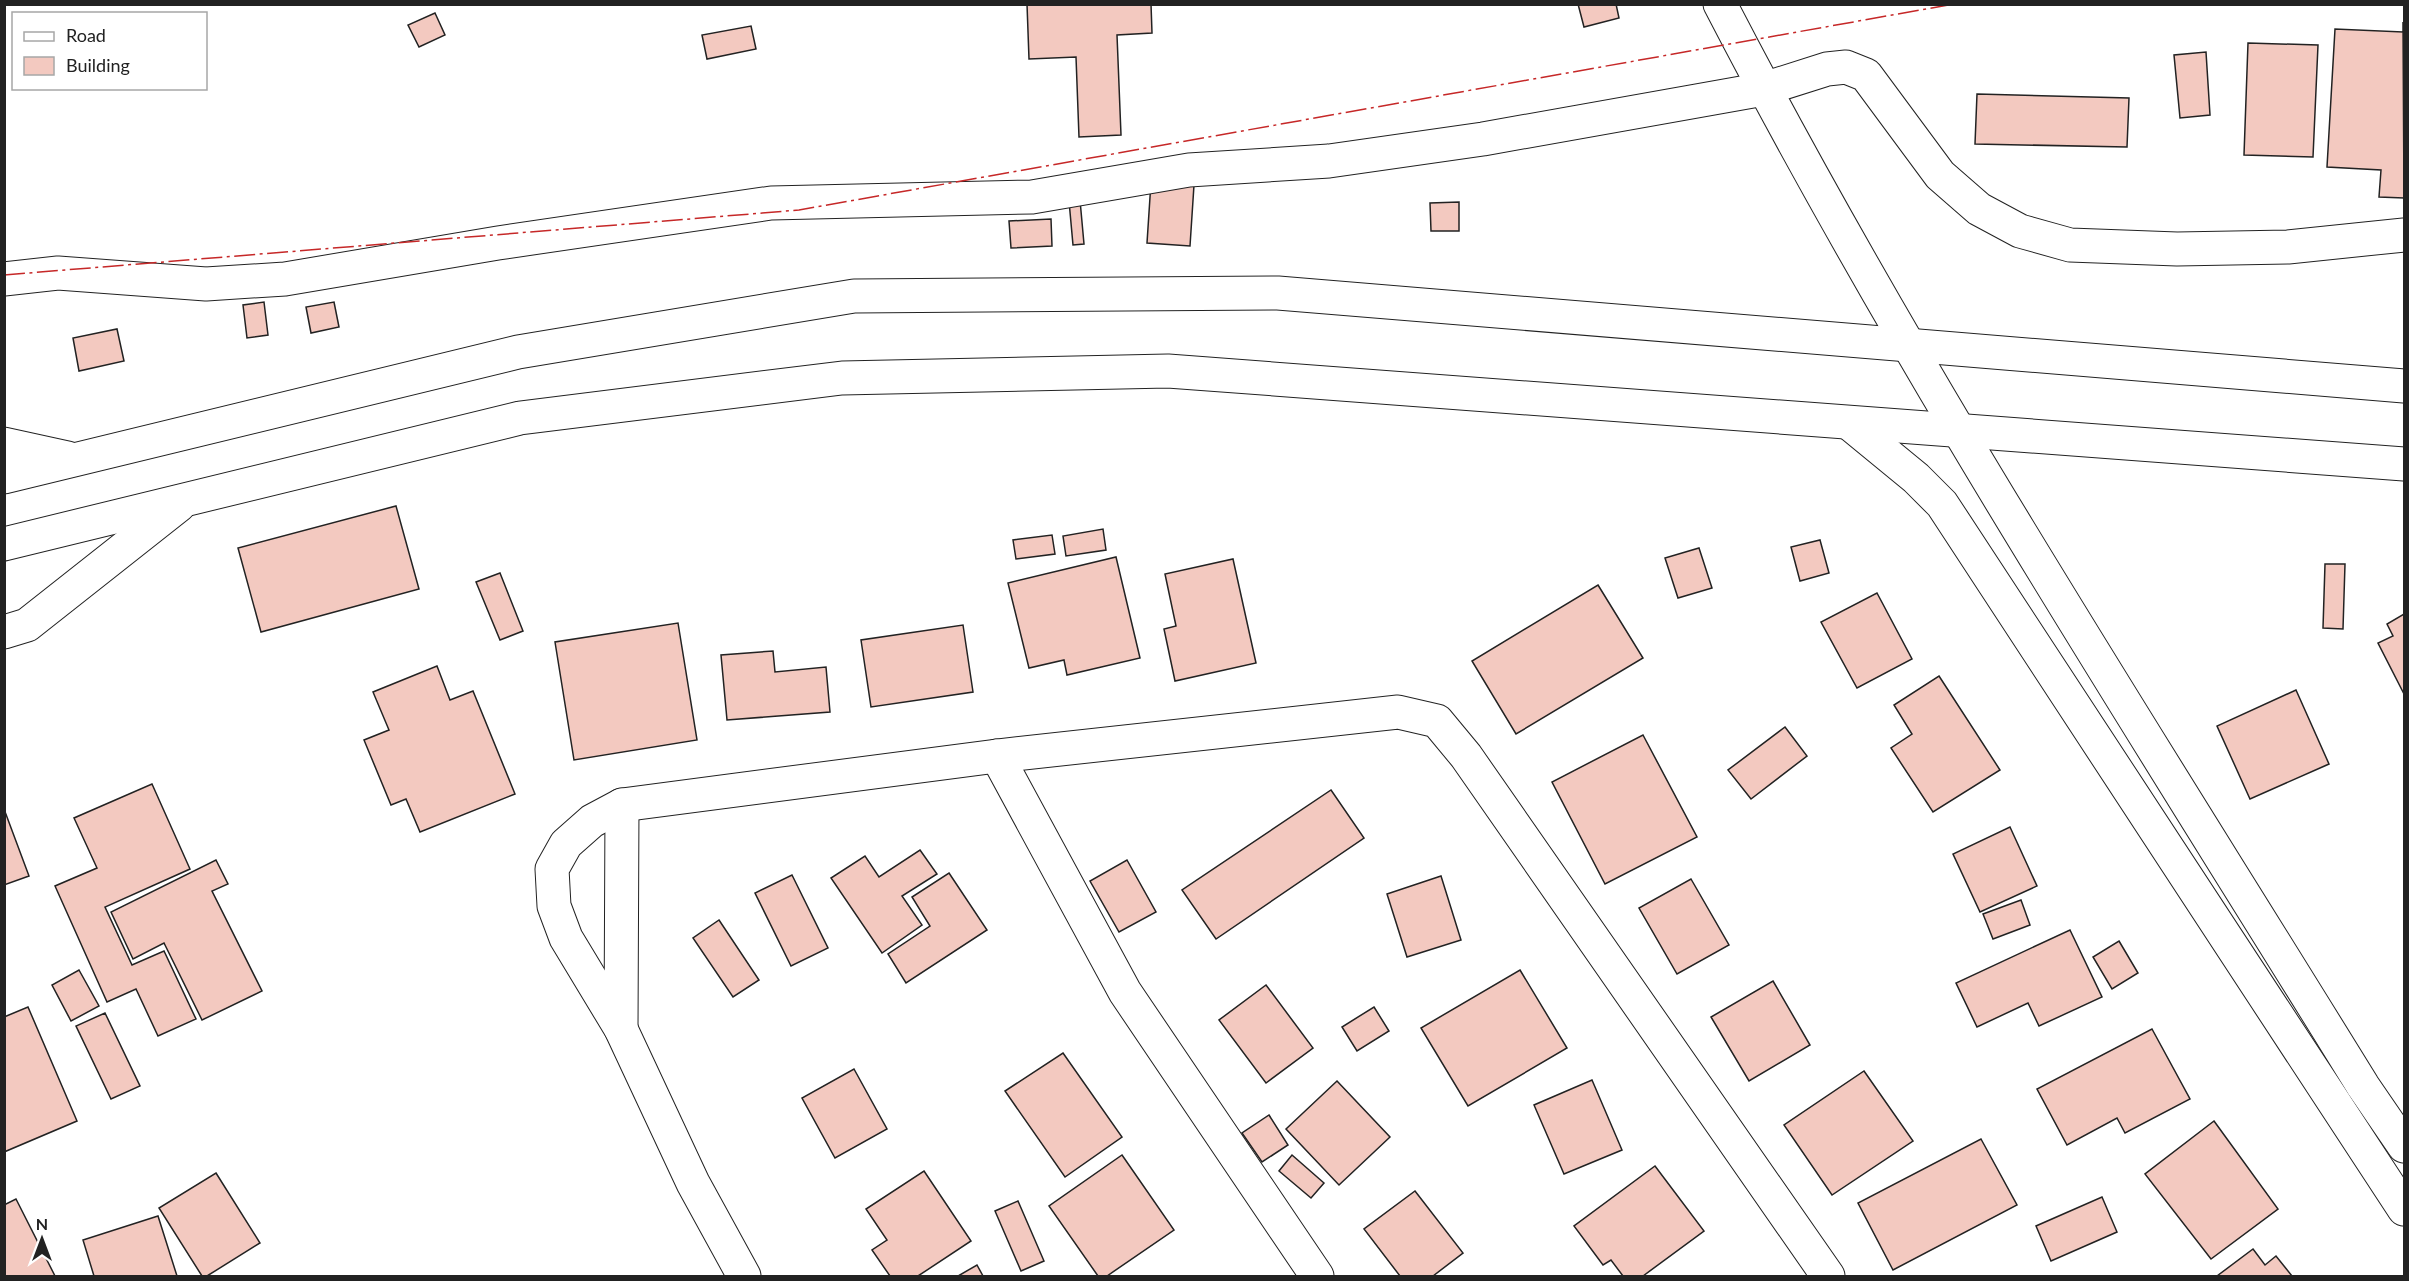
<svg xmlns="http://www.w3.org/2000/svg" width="2409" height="1281" viewBox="0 0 2409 1281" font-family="Lato,sans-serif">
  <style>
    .building { fill: #f3c9c0; stroke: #222; stroke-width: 1.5 }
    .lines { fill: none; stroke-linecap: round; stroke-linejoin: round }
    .minor-casing { stroke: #222; stroke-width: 35 }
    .trunk-casing { stroke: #222; stroke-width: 35 }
    .minor { stroke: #fff; stroke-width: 33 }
    .trunk { stroke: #fff; stroke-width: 33 }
    .power { stroke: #c62828; stroke-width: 1.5; stroke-dasharray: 21 4.5 3 4.5; stroke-linecap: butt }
  </style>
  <rect width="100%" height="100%" fill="#fff"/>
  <!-- building -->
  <g class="building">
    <polygon points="1027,4 1151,4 1152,33 1117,35 1121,135 1079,137 1076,57 1029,59"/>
    <polygon points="1578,4 1616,4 1619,18 1584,27"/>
    <polygon points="435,13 445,35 419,47 408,25"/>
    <polygon points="2403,22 2404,198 2379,197 2381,170 2327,167 2335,29 2403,32"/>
    <polygon points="751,26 756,49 707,59 702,35"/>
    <polygon points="2248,43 2318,45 2313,157 2244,155"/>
    <polygon points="2206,52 2210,115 2180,118 2174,55"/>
    <polygon points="1977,94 2129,98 2127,147 1975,144"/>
    <polygon points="1151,182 1194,185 1190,246 1147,243"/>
    <polygon points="1080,200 1084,244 1073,245 1069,201"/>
    <polygon points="1459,202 1459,231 1431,231 1430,203"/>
    <polygon points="1051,219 1052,246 1011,248 1009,221"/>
    <polygon points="264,302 268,335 247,338 243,305"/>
    <polygon points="334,302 339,327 311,333 306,307"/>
    <polygon points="117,329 124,361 79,371 73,338"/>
    <polygon points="396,506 419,589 261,632 238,548"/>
    <polygon points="1103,529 1106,550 1066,556 1063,536"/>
    <polygon points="1052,535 1055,554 1016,559 1013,540"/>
    <polygon points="1820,540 1829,573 1800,581 1791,547"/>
    <polygon points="1699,548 1712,588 1678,598 1665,558"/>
    <polygon points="1116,557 1140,658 1067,675 1064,660 1029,668 1008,583"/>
    <polygon points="1233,559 1256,663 1175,681 1164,629 1176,626 1165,574"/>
    <polygon points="2325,564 2345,564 2343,629 2323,628"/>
    <polygon points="500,573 523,631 500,640 476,582"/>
    <polygon points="1598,585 1643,658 1516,734 1472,661"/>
    <polygon points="1877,593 1912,659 1857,688 1821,622"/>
    <polygon points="2404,614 2404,694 2378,643 2393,636 2387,624"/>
    <polygon points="678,623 697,740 574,760 555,642"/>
    <polygon points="963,625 973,692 871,707 861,640"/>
    <polygon points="773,651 775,672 826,667 830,712 727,720 721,655"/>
    <polygon points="437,666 450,700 473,691 515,794 420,832 406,799 391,805 364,740 389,730 373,692"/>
    <polygon points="1939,676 2000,770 1933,812 1891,748 1912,734 1894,705"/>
    <polygon points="2296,690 2329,764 2250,799 2217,726"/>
    <polygon points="1785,727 1807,756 1751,799 1728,770"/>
    <polygon points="1643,735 1697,837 1605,884 1552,782"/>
    <polygon points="152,784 190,869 105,907 132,965 164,951 196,1019 158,1036 136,989 107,1002 55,886 97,868 74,818"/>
    <polygon points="1331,790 1364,838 1216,939 1182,890"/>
    <polygon points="4,809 29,876 4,885"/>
    <polygon points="2010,827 2037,886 1980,912 1953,854"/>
    <polygon points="920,850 937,874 902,896 922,925 882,953 831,878 865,856 879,877"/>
    <polygon points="216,860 228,884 212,891 262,991 202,1020 164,943 133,959 111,912"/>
    <polygon points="1127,860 1156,912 1119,932 1090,881"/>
    <polygon points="949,873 987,930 906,983 888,954 930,926 912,897"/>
    <polygon points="792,875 828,948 791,966 755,893"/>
    <polygon points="1441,876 1461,940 1407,957 1387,894"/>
    <polygon points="1691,879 1729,945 1677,974 1639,908"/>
    <polygon points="2021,900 2030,925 1993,939 1983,914"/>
    <polygon points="719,920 759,980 733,997 693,938"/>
    <polygon points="2070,930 2102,997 2039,1026 2028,1003 1977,1027 1956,983"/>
    <polygon points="2119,941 2138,973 2112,989 2093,957"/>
    <polygon points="79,970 99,1006 71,1021 52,985"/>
    <polygon points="1520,970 1567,1048 1468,1106 1421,1028"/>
    <polygon points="1773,981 1810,1045 1749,1081 1711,1017"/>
    <polygon points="1266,985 1313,1048 1266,1083 1219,1020"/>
    <polygon points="28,1007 77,1121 4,1152 4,1017"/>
    <polygon points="1374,1007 1389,1031 1357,1051 1342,1027"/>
    <polygon points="105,1013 140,1086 111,1099 76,1026"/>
    <polygon points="2152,1029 2190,1099 2125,1133 2117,1118 2067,1145 2037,1089"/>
    <polygon points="1063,1053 1122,1137 1065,1177 1005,1091"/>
    <polygon points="854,1069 887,1129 835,1158 802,1098"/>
    <polygon points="1864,1071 1913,1141 1832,1195 1784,1125"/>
    <polygon points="1592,1080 1622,1150 1564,1174 1534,1105"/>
    <polygon points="1337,1081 1390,1137 1339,1185 1286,1129"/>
    <polygon points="1269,1115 1288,1145 1262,1162 1242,1133"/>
    <polygon points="2214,1121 2278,1209 2211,1259 2145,1174"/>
    <polygon points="1981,1139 2017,1205 1893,1270 1858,1203"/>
    <polygon points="1122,1155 1174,1230 1107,1276 1098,1276 1049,1206"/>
    <polygon points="1292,1155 1324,1183 1311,1198 1279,1171"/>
    <polygon points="1655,1166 1704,1231 1643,1276 1623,1276 1611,1260 1603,1265 1574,1226"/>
    <polygon points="924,1171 971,1241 918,1276 890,1276 872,1250 887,1240 866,1209"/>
    <polygon points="216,1173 260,1243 207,1276 202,1276 159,1208"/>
    <polygon points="1415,1191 1463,1253 1433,1276 1400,1276 1364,1229"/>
    <polygon points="2102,1197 2117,1232 2051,1261 2036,1226"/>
    <polygon points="16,1199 55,1276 4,1276 4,1205"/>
    <polygon points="1018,1201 1044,1261 1021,1271 995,1211"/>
    <polygon points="158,1216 177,1276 94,1276 83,1240"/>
    <polygon points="2253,1249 2265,1265 2276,1256 2292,1276 2217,1276"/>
    <polygon points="977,1265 983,1276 958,1276"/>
  </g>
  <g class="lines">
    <defs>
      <g id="minor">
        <path d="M1720,4C1913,377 2143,729 2363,1086L2404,1146"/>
        <polyline points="4,279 58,273 206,284 285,279 498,243 771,203 1032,197 1189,170 1329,161 1483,139 1764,89 1827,69 1846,67 1866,75 1940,175 1979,209 2020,231 2070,245 2177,249 2288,247 2404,235"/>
        <polyline points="1849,423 1916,478 1942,504 2404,1209"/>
        <polyline points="997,756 1125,992 1317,1276"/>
        <polyline points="621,1029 622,805"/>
        <polyline points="744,1276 693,1183 621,1029 566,938 554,906 552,869 566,844 592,821 622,805 997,756 1398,712 1437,721 1466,756 1828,1276"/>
      </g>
      <g id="trunk">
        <polyline points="4,444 68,458"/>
        <polyline points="4,477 518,352 854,296 1278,293 2404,386"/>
        <polyline points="4,544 520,418 842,378 1168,371 2404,464"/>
        <polyline points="4,632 27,625 179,505"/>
      </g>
    </defs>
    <!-- minor casing -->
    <use href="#minor" class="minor-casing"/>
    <!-- trunk casing -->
    <use href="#trunk" class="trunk-casing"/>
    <!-- minor -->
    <use href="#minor" class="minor"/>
    <!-- trunk -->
    <use href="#trunk" class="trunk"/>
    <!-- power -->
    <polyline class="power" points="4,275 799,210 1954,4"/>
  </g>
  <!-- border -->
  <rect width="2409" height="1281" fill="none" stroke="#222222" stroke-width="12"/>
  <!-- legend -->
  <rect x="12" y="12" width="195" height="78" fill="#ffffff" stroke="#a7a7a7" stroke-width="1.5"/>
  <rect x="24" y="32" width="30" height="9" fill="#ffffff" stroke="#a7a7a7" stroke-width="1.5"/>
  <text x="66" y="42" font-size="18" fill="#222222">Road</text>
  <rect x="24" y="57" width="30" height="18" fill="#f3c9c0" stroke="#a7a7a7" stroke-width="1.5"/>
  <text x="66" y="72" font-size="18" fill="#222222">Building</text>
  <!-- north arrow -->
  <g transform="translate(42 1239)" stroke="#ffffff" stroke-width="4.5" paint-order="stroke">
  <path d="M0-4.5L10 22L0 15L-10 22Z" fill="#222222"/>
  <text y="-9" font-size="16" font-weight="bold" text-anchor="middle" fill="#222222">N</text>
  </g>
</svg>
